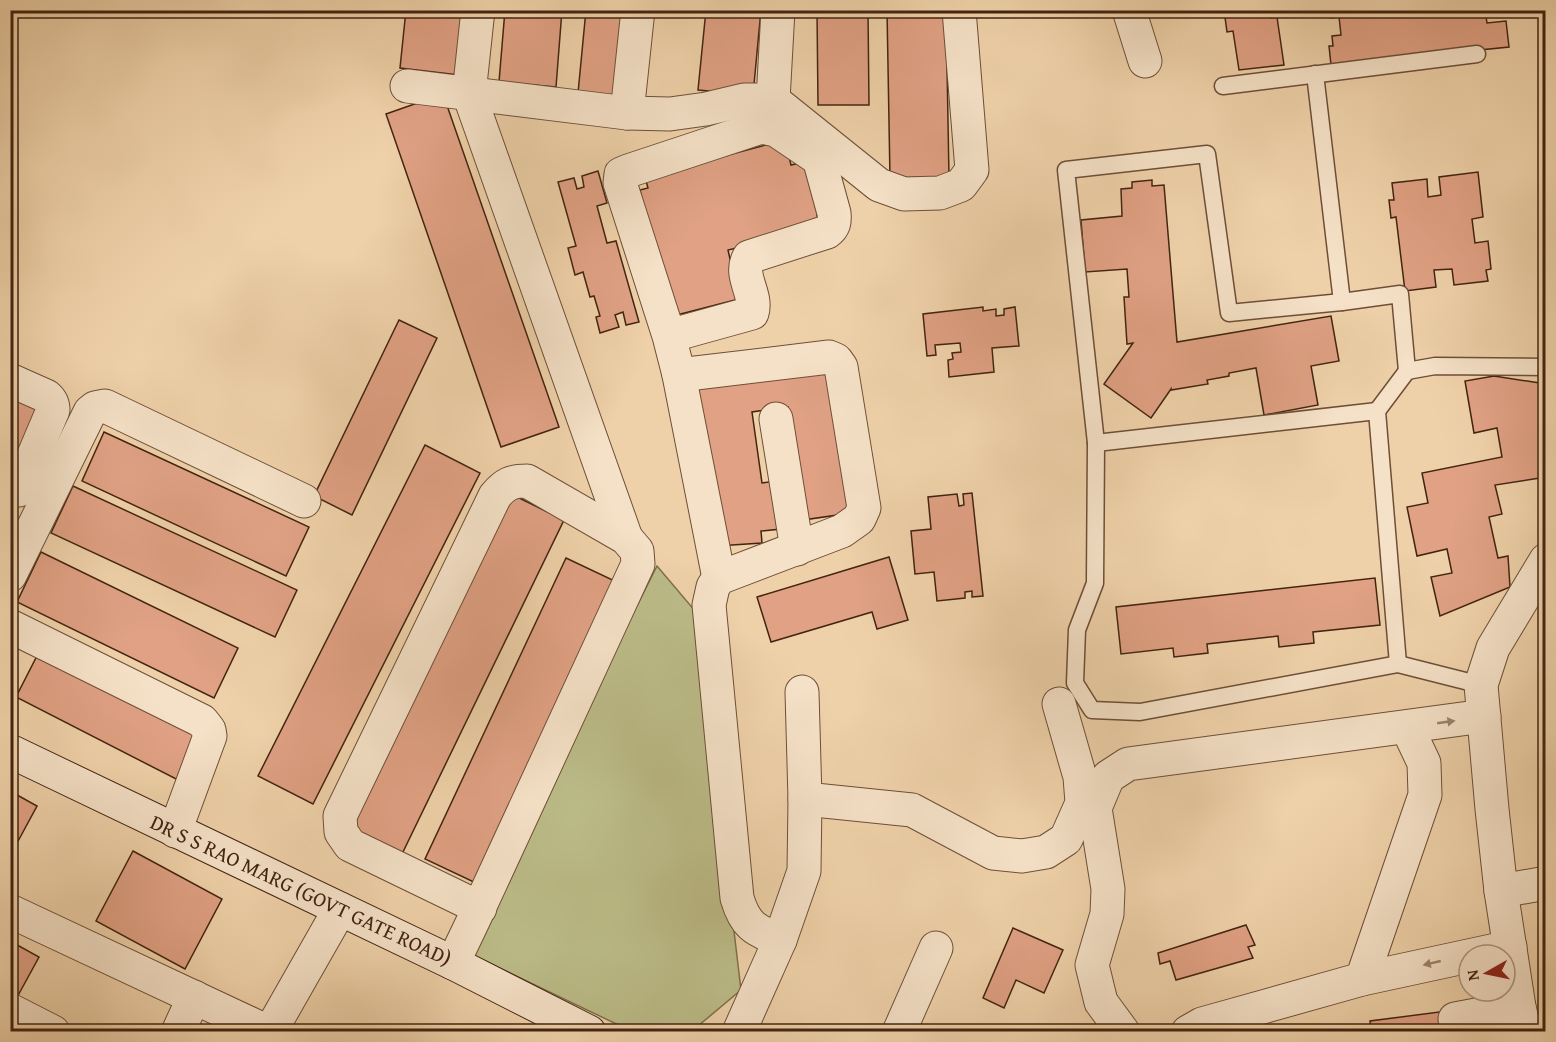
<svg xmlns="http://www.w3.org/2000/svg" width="1556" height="1042" viewBox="0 0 1556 1042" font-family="'Gentium Book Plus',serif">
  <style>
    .green { fill: #bbbb87; stroke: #7e704c; stroke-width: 1.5 }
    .building { fill: #e0a184; stroke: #422411; stroke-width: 1.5 }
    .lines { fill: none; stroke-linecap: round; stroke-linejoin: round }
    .lane-casing { stroke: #6d4f37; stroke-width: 19 }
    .street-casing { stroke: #6d4f37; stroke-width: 35 }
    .secondary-casing { stroke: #422411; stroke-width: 35 }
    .lane { stroke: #f5e1c7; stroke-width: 16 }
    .street { stroke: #f5e1c7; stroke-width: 33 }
    .secondary { stroke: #f5e1c7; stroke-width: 33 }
    .oneway { fill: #9c826c }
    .labels { text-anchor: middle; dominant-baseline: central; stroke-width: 4.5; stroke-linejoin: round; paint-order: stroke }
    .street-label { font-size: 21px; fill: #422411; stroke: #f5e1c7 }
  </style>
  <rect width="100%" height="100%" fill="#efd1a9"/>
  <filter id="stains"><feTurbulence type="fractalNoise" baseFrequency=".00333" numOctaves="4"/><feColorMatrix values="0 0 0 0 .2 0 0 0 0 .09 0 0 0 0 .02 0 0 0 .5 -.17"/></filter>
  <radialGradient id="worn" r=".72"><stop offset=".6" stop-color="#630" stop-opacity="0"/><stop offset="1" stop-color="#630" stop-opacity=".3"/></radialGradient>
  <!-- green -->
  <polygon class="green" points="657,566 696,612 741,990 692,1031 631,1031 464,951"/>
  <!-- building -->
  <g class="building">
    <polygon points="406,10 466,10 459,75 400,68"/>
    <polygon points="505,10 562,10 556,87 499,82"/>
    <polygon points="586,10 628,10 620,97 578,93"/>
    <polygon points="706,10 761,10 753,95 698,90"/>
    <polygon points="817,10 868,10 869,105 818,105"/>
    <polygon points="887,10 946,10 949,177 890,178"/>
    <polygon points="1224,10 1270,10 1271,18 1277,17 1284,65 1239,70 1233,31 1227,32"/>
    <polygon points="1325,10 1485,10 1487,23 1506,21 1509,47 1331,65 1329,46 1333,46 1332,36 1341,35 1339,17 1330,18 1329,11"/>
    <polygon points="443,94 559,427 501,447 386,114"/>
    <polygon points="785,140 791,165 812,160 826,213 817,215 820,228 728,250 739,299 669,317 640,190 648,188 645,177"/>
    <polygon points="598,171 607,203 597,206 607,243 616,241 639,322 626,325 623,312 615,315 619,327 600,333 596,317 600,316 594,296 590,297 583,272 575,275 568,248 576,246 558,182 574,178 577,189 584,187 582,176"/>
    <polygon points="1478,172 1483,217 1472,219 1475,243 1488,241 1491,269 1486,270 1488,281 1454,285 1452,269 1434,270 1436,287 1405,291 1396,217 1391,218 1389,200 1394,200 1392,183 1427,179 1428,197 1441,195 1439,177"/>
    <polygon points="1152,180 1152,186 1164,185 1177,342 1331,316 1339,361 1311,366 1318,405 1264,415 1256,368 1229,373 1229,376 1207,380 1208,384 1171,390 1171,389 1151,418 1104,384 1133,343 1127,344 1124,297 1129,297 1127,269 1085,272 1081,220 1122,216 1121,189 1132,188 1132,182"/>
    <polygon points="983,307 983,311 996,309 996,316 1004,315 1004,309 1015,307 1019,346 992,348 994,372 949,377 948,360 953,359 952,353 961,352 960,343 935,345 936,355 927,356 923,314"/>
    <polygon points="399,320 437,338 352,515 314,496"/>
    <polygon points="828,366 851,513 796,521 802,491 788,407 752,412 762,483 775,481 781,529 761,531 762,543 717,546 692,381"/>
    <polygon points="1494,376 1546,384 1546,477 1495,485 1502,514 1489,517 1498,558 1508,556 1510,587 1440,616 1431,577 1452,573 1447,549 1417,556 1407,507 1428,503 1422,473 1502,457 1497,428 1474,433 1465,381"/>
    <polygon points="10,389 49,406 10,479"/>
    <polygon points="104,432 309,527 286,576 82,481"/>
    <polygon points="425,445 480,473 313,804 258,776"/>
    <polygon points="73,486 297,590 275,637 51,533"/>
    <polygon points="509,493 564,520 401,856 346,829"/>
    <polygon points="972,493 983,596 972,597 972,591 965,592 965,598 937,601 934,572 915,574 911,531 931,529 928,497 957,494 959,506 964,505 963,494"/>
    <polygon points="41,552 238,648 214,698 17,602"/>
    <polygon points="889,557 908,620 877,629 872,612 771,642 757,597"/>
    <polygon points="566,558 619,583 478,884 425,859"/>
    <polygon points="1375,578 1380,625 1313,632 1314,643 1279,647 1278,636 1207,644 1208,653 1174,657 1173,648 1121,654 1116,607"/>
    <polygon points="41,648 207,733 182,782 16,697"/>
    <polygon points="10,791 37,806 10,856"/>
    <polygon points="133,851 222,899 185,969 96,921"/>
    <polygon points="1246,925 1255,945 1248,947 1253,958 1176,980 1170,961 1160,964 1158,953"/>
    <polygon points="1013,928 1063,950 1044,993 1016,980 1004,1008 983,998"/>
    <polygon points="10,941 39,957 15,1001 10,998"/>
    <polygon points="1447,1011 1455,1032 1371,1032 1370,1021"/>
  </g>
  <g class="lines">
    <defs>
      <g id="lane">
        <polyline points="1315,74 1342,302 1400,294 1407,371 1435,366 1546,367"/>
        <polyline points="1223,86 1477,54"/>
        <polyline points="1377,411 1096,443 1095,583 1077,630 1075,683 1092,710 1140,712 1398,664 1481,685"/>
        <polyline points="1096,443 1066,170 1207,154 1229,313 1342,302"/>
        <polyline points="1398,664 1377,411 1407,371"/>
      </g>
      <g id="street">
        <polyline points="478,10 469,94 626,538"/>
        <polyline points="1129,10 1145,61"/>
        <polyline points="407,86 627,113 670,114 706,109 744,100 773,100 879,185 904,194 940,193 961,185 972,170 959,10"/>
        <polyline points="773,100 778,10"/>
        <polyline points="627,113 638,10"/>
        <path d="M669,336L752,313C758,294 738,276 749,257L827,232C834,227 835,222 834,213L820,162L816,157L776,130L761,127L628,171L621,174L620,183L669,336L679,375L719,578"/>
        <path d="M679,375L829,357L836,360L841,367L864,508L859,519L842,531L719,578L713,587L709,605L737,898C745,925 754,930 780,940L739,1032"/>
        <path d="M10,380L46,396C51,400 53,403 53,410L19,490"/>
        <polyline points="776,419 797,549"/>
        <polyline points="10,575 90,412 95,408 105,406 304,501"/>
        <polyline points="10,626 202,721 209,730 210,736 175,831"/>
        <polyline points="805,799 912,810 993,853 1022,856 1046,852 1066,839 1082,803 1080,777 1059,704"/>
        <polyline points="1501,891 1546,883"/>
        <polyline points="10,911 268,1032"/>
        <polyline points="780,940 804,871 805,799 802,692"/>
        <path d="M453,963L474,919L638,564L637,551L626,538L527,481C511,481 505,484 495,496L340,816L341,832L350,845L480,908"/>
        <polyline points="1362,979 1510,947"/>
        <polyline points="10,1010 53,1032"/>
        <polyline points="1455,1019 1519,1007"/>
        <polyline points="178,1032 194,997"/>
        <polyline points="270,1032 340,909"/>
        <polyline points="899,1032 936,948"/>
        <polyline points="1123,1032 1101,1002 1092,965 1107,914 1108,889 1095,808 1108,777 1128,764 1484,716"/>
        <polyline points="1188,1032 1202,1024 1362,979 1425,795 1424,763 1407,727"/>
        <polyline points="1525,1032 1519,1007 1501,891 1492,809 1481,685 1493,648 1546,560"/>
      </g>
      <polyline id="secondary" points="10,751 453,963 589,1032"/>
    </defs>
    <!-- lane casing -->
    <use href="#lane" class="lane-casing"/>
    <!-- street casing -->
    <use href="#street" class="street-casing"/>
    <!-- secondary casing -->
    <use href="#secondary" class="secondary-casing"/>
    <!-- lane -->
    <use href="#lane" class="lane"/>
    <!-- street -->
    <use href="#street" class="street"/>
    <!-- secondary -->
    <use href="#secondary" class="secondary"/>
  </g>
  <!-- one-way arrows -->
  <defs><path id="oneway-solid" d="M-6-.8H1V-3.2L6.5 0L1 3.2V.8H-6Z" transform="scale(1.5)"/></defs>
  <g class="oneway">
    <use href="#oneway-solid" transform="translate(1446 722) rotate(-8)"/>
    <use href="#oneway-solid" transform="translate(1432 963) rotate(167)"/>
  </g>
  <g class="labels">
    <!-- street labels -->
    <g class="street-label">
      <text transform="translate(301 890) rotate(25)">DR S S RAO MARG (GOVT GATE ROAD)</text>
    </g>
  </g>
  <!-- margin -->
  <rect width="1556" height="1042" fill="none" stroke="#efd1a9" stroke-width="36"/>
  <rect x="12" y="12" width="1532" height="1018" fill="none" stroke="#422411" stroke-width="3"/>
  <rect x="18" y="18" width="1520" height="1006" fill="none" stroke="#422411" stroke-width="1.5"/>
  <!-- north arrow -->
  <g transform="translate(1487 973) rotate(261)"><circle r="28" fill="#f5e1c7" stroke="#ad957e" stroke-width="1.5"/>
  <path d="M0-4.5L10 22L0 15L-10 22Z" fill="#8f2418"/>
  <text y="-9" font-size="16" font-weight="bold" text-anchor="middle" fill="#422411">N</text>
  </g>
  <rect width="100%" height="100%" filter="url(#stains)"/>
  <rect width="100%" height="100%" fill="url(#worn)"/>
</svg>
